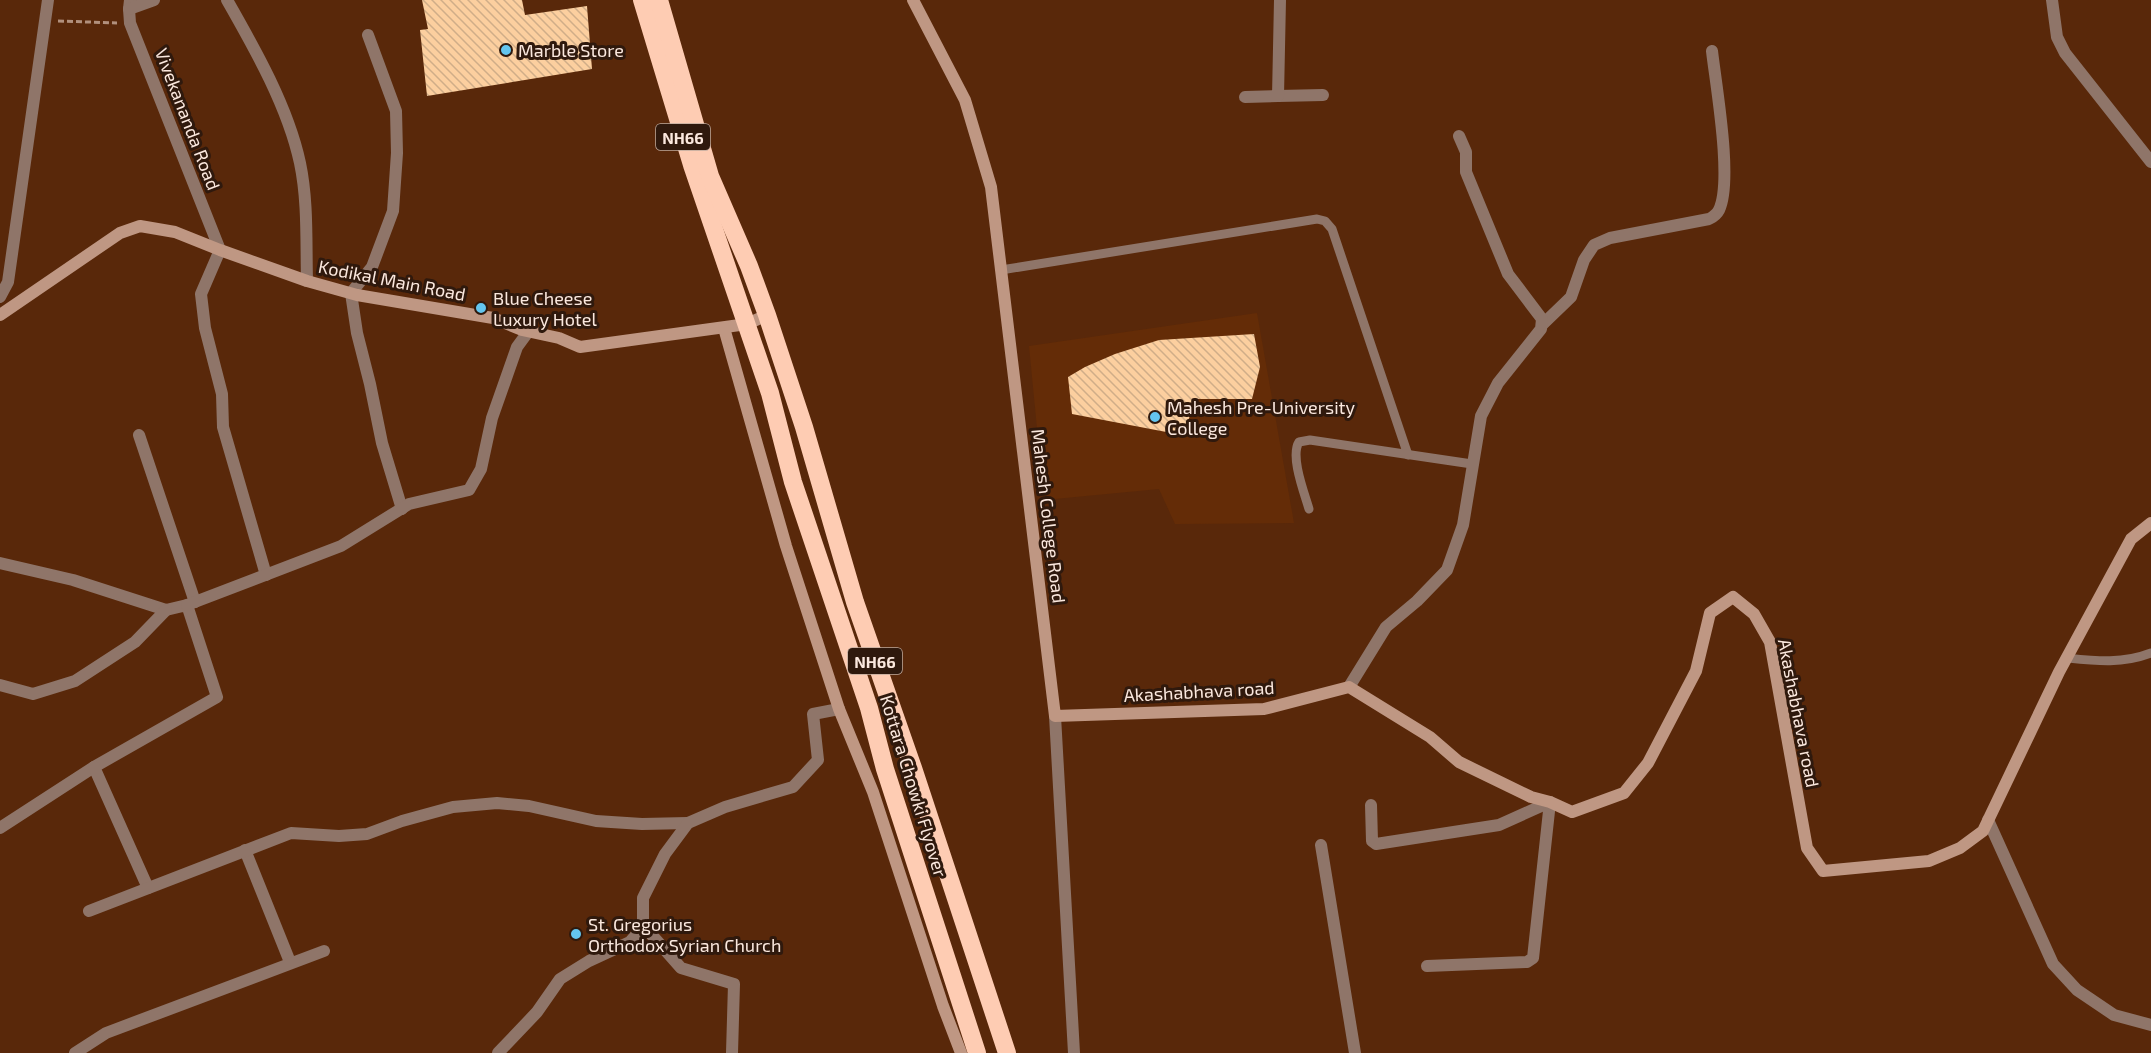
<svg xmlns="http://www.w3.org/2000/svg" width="2151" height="1053" viewBox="0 0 2151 1053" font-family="'Exo 2',sans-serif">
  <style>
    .built { fill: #642c07 }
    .building { fill: url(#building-back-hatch) }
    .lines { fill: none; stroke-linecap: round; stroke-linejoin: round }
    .path { stroke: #b1907d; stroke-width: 3; stroke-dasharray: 6 3; stroke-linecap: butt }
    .lane { stroke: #8f7569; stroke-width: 9 }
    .street { stroke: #8f7569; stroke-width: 12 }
    .secondary { stroke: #bf9783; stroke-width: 12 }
    .highway { stroke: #feccb3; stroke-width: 18 }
    .poi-dot { fill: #64c5ee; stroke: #2f190d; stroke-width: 2 }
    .labels { text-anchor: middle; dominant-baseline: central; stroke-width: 6; stroke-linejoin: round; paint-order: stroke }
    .shield { fill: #2f190d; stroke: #beaa9f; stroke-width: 1.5 }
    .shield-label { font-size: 16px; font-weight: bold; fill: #fbe8de }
    .poi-label { font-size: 18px; fill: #fbe8de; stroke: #2f190d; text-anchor: start }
    .street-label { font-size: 18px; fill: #fbe8de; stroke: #2f190d }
  </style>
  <defs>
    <pattern id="building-back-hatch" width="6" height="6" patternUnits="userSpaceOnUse" patternTransform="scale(1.5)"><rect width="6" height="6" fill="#fccf9f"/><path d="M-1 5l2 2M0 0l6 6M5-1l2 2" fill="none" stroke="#d0ad88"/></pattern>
  </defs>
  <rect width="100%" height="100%" fill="#59280a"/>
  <!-- built -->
  <polygon class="built" points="1257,313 1294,523 1175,524 1159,489 1044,500 1029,346"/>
  <!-- building -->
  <g class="building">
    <polygon points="422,0 522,0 525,15 587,6 592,69 427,96 420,30 428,29"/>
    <polygon points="1254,334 1260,367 1252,399 1197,399 1182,435 1072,414 1068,377 1085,367 1115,354 1159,340"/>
  </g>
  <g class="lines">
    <!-- path -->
    <polyline class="path" points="58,21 117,23"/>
    <!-- lane -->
    <g class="lane">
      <polyline points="1001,270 1317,219 1325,221 1332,229 1408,455"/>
      <path d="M1309,509C1304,492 1290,456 1299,442L1310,440L1472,464"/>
      <path d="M2067,658C2096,661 2123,664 2151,653"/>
    </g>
    <!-- street -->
    <g class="street">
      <polyline points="130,0 129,9 130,23 220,250 201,294 205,328 222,394 223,427 266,575"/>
      <path d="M227,0C255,49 288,107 300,163C308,201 306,242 307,281"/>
      <polyline points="2052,0 2057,37 2065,53 2151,162"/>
      <polyline points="129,9 154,0"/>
      <polyline points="368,35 396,111 397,153 393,211 372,267 351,293 357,333 370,384 382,443 402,509"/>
      <polyline points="1278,96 1323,95"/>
      <polyline points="1245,97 1278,96 1280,0"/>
      <polyline points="0,297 8,282 48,0"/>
      <path d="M1543,324L1571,297L1584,260L1594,245L1610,238L1709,219C1713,217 1717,214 1719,210C1733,181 1716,86 1712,51"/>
      <polyline points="139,435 195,602"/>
      <polyline points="0,563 73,580 166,610 187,605 217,697 94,767 0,828"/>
      <polyline points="187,605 341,546 409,504 469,490 481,469 492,418 517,347 528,332"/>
      <polyline points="0,685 33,694 75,681 135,642 166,610"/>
      <polyline points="1349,687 1386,627 1417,601 1447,570 1463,525 1481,416 1498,383 1541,329 1542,319 1508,274 1466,172 1466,152 1459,136"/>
      <polyline points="1055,716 1074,1053"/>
      <polyline points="94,767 148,888"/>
      <polyline points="1371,805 1372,841 1376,844 1499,825 1550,802"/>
      <polyline points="1988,820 2053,964 2077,990 2114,1015 2151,1025"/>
      <polyline points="1321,845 1355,1053"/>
      <polyline points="245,850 290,962"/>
      <polyline points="89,911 291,833 339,836 367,834 402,821 453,807 497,803 529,806 596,821 642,824 688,823"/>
      <polyline points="643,925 681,968 734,984 732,1053"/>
      <polyline points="1427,966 1527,962 1533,958 1550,802"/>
      <polyline points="75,1053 106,1033 324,951"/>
      <polyline points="498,1053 537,1012 560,979 589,961 630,942 643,927 643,898 665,854 688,823 725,807 793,787 818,760 813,714 839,709"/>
    </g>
    <!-- secondary -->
    <g class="secondary">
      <polyline points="913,0 965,100 991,187 1055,716 1264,709 1349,687 1430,737 1459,762 1531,797 1550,802 1572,812 1624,793 1648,763 1696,671 1710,613 1733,597 1754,614 1770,642 1807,848 1823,871 1929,861 1960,848 1983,831 2059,672 2131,539 2151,523"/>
      <polyline points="0,315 120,233 140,226 175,232 220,250 307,281 357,295 493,318 522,330 559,338 580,347 747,324 767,315"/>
      <polyline points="724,328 786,546 839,709 873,792 943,1006 961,1053"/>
    </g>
    <!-- highway -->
    <g class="highway">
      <polyline points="642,0 692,165 770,393 793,482 869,708 885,769 977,1053"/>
      <polyline points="659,0 710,176 749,266 767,315 804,427 855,602 913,768 1007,1053"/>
    </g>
  </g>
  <!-- markers -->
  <g class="poi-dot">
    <circle cx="506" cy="50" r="6"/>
    <circle cx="481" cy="308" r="6"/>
    <circle cx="1155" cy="417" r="6"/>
    <circle cx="576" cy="934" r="6"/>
  </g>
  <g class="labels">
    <!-- shield labels -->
    <g class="shield">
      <rect x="656" y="124" width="54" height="26" rx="4.5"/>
      <rect x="848" y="648" width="54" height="26" rx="4.5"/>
    </g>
    <g class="shield-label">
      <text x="683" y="137">NH66</text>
      <text x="875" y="661">NH66</text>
    </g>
    <!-- poi labels -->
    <g class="poi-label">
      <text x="518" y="50">Marble Store</text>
      <text x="493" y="298">Blue Cheese<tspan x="493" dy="21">Luxury Hotel</tspan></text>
      <text x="1167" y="407">Mahesh Pre-University<tspan x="1167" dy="21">College</tspan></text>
      <text x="588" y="924">St. Gregorius<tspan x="588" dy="21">Orthodox Syrian Church</tspan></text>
    </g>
    <!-- street labels -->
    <g class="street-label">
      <text transform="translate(188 119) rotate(69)">Vivekananda Road</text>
      <text transform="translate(392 280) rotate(11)">Kodikal Main Road</text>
      <text transform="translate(1049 516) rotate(83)">Mahesh College Road</text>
      <text transform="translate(1199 691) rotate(-3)">Akashabhava road</text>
      <text transform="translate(1799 713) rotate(79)">Akashabhava road</text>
      <text transform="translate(914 786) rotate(73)">Kottara Chowki Flyover</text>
    </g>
  </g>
</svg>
